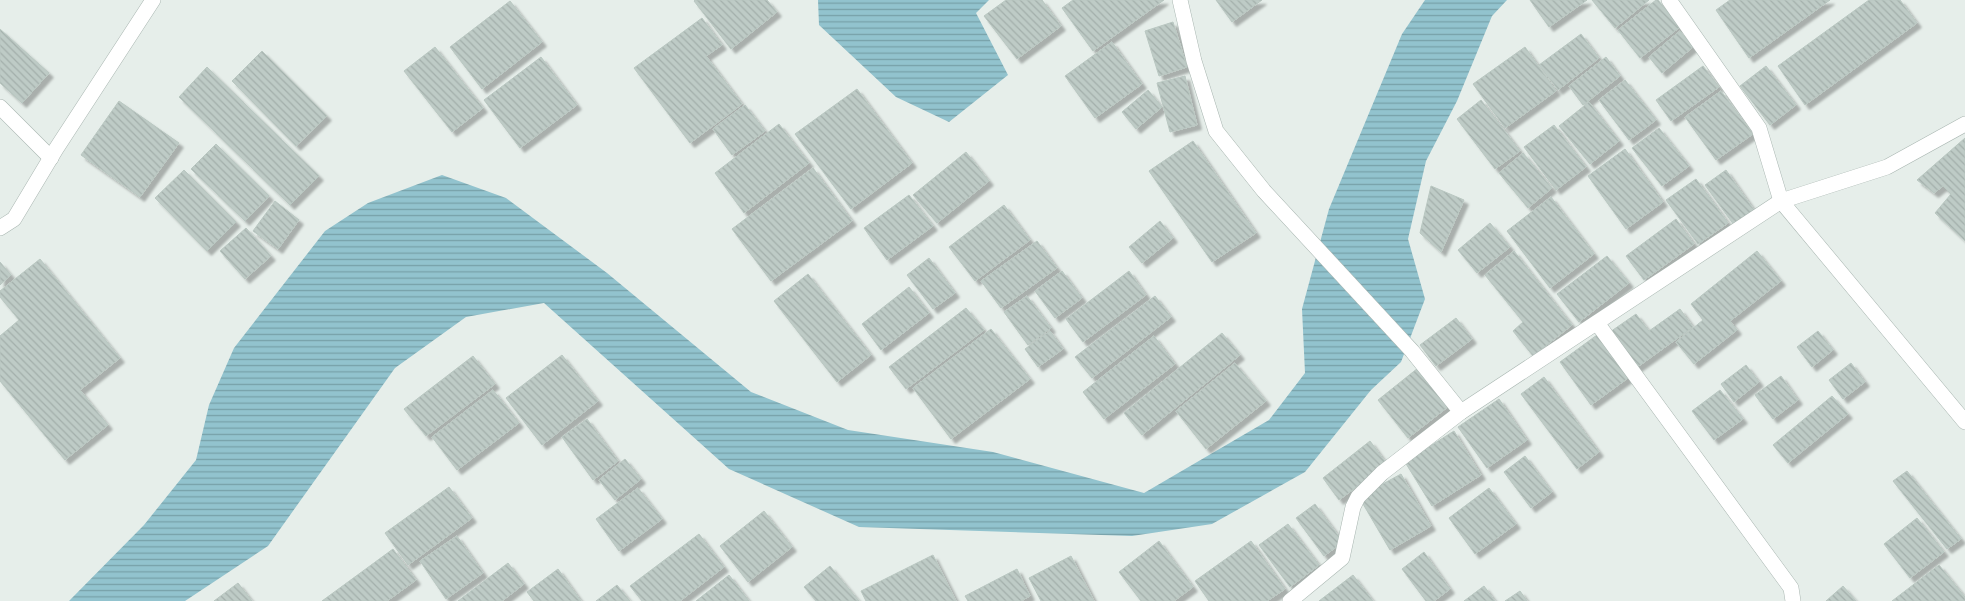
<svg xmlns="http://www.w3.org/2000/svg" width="1965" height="601" viewBox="0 0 1965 601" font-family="Montserrat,sans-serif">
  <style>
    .water { fill: url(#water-rules) }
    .building { fill: url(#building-back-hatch); stroke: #b9c7c1; filter: url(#shadow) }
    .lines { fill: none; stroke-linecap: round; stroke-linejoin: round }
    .minor-casing { stroke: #a9b6b1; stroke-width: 16 }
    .minor { stroke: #fff; stroke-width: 15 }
  </style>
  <defs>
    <pattern id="water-rules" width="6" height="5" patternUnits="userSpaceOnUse" patternTransform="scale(1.25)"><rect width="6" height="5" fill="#92c3ce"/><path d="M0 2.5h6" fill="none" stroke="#77a0a8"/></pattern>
    <pattern id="building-back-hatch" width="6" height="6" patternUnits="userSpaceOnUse" patternTransform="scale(1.25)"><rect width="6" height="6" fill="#becbc6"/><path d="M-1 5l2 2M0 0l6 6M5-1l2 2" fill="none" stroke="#a3afab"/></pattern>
    <filter id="shadow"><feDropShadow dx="4.5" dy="4.5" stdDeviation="1" flood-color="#0004"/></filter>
  </defs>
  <rect width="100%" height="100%" fill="#e6eeea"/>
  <!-- water -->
  <g class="water">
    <polygon points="818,0 989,0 976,13 1008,75 949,122 896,97 819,25"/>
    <polygon points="1425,0 1507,0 1492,16 1457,101 1426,161 1408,239 1425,299 1401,362 1371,390 1305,472 1212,524 1132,536 859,527 729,469 544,303 466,317 395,368 268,546 185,601 69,601 144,525 196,460 209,405 234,348 325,231 368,203 442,175 506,198 607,273 751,392 848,430 993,452 1144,493 1269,420 1305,373 1302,309 1329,209 1402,34"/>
  </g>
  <!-- building -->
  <g class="building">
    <polygon points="695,0 767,0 777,12 731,49 694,1"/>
    <polygon points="1006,0 1042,0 1061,26 1017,59 984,16"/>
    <polygon points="1073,0 1164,0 1093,51 1062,8"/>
    <polygon points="1216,0 1262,0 1232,22"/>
    <polygon points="1530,0 1587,0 1549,27"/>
    <polygon points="1592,0 1649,0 1615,28"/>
    <polygon points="1656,0 1658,0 1680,27 1640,58 1618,30"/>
    <polygon points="1730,0 1830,0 1749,58 1716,10"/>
    <polygon points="1869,0 1900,0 1917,23 1805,105 1778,66"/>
    <polygon points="510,1 542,42 482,89 450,47"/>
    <polygon points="702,18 722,45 706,56 742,104 690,143 634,68"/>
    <polygon points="1173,22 1187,67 1159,76 1145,31"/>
    <polygon points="0,29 49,73 22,103 0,83"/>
    <polygon points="1680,31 1693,47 1662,73 1649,57"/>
    <polygon points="1581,34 1599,58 1558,90 1539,65"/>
    <polygon points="1112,42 1142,84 1095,118 1065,76"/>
    <polygon points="435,47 483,108 452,132 404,71"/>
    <polygon points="1525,47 1556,91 1505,128 1473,84"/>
    <polygon points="262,51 327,116 296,146 232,81"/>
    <polygon points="541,57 577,105 520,148 484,100"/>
    <polygon points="1606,57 1620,76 1583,105 1569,86"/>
    <polygon points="1703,66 1719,87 1671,121 1656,100"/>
    <polygon points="1766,66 1796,105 1770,125 1740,86"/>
    <polygon points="207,67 319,176 290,205 179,97"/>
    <polygon points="1185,76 1197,125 1170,132 1157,83"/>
    <polygon points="1625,80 1656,120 1629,140 1599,100"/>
    <polygon points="857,89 912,163 851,209 795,134"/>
    <polygon points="1148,90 1162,107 1136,129 1122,112"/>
    <polygon points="1721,91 1753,134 1716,160 1685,117"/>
    <polygon points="1481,100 1520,151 1495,169 1457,119"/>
    <polygon points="119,101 179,143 140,197 81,155"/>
    <polygon points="1589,102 1619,141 1590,164 1559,126"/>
    <polygon points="745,105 765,131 732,155 713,129"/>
    <polygon points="779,124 809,163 744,213 715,173"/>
    <polygon points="1554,125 1586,167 1556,190 1524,147"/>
    <polygon points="1659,128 1689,166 1662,186 1632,148"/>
    <polygon points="1965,138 1965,241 1935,213 1951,194 1943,186 1934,193 1917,180"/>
    <polygon points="1193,141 1256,233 1212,262 1149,171"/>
    <polygon points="216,144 269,196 245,221 191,169"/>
    <polygon points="1625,149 1663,202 1626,229 1588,176"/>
    <polygon points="966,152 989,181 937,223 913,195"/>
    <polygon points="1523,153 1552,188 1528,208 1499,173"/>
    <polygon points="813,168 852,221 771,281 732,229"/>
    <polygon points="184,170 236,222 207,251 155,198"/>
    <polygon points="1726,170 1754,210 1734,225 1705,185"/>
    <polygon points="1696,179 1728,223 1698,244 1666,200"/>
    <polygon points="1431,186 1464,200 1441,252 1420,233"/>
    <polygon points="909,195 933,226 887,260 864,228"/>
    <polygon points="1551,197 1594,254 1550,288 1507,231"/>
    <polygon points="275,201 299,220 278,249 253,231"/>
    <polygon points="1004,205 1030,240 975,281 949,247"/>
    <polygon points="1676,219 1694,244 1644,280 1626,256"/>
    <polygon points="1160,221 1173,238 1142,263 1129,247"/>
    <polygon points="1490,223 1510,247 1477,273 1458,250"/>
    <polygon points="246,228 271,256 245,279 220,251"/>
    <polygon points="1037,241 1057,268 1001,308 981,281"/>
    <polygon points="1514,251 1572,325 1533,356 1513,331 1523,322 1485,275"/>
    <polygon points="1757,251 1781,281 1730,321 1737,330 1694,364 1676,342 1703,320 1691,304"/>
    <polygon points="1607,256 1629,283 1579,322 1557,294"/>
    <polygon points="929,258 955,293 933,309 907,275"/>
    <polygon points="40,259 120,358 80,390 108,425 65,460 0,381 0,336 19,320 0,297 0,291"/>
    <polygon points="0,262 11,275 0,285"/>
    <polygon points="1062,271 1082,298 1055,318 1035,291"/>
    <polygon points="1129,271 1146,295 1083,342 1066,319"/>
    <polygon points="808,274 871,355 837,382 774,301"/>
    <polygon points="909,287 929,313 881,350 862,324"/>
    <polygon points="1027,296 1051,328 1028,345 1004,312"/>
    <polygon points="1155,296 1171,317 1092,378 1075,357"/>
    <polygon points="966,308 984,330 906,389 889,367"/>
    <polygon points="1680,309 1693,327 1636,368 1610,332 1636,314 1649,331"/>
    <polygon points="1456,318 1472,339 1436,366 1420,345"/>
    <polygon points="991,329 1030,379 951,439 913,388"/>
    <polygon points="1050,331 1063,349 1038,367 1025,349"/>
    <polygon points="1818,331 1833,350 1812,367 1797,347"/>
    <polygon points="1222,333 1240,355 1142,435 1124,413"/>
    <polygon points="1597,335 1628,378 1591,405 1560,362"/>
    <polygon points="1154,336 1175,364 1104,419 1083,392"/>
    <polygon points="562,355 598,401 542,445 506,398"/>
    <polygon points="473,356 495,384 426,436 404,409"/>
    <polygon points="1235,363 1266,401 1206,449 1176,411"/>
    <polygon points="1851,363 1865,382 1843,399 1829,380"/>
    <polygon points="1746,365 1759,382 1734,402 1721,384"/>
    <polygon points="1418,368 1449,406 1408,438 1378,400"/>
    <polygon points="1781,376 1798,400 1773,419 1755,395"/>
    <polygon points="1544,377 1599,452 1577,469 1521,394"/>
    <polygon points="493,390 519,423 457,470 432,437"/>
    <polygon points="1720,390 1743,419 1714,440 1692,411"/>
    <polygon points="1832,396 1848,414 1788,463 1773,445"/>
    <polygon points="1499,399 1527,440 1487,468 1458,427"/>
    <polygon points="587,419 618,461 593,480 562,437"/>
    <polygon points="1454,431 1481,475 1432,506 1405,462"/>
    <polygon points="1370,441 1387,464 1339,500 1323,478"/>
    <polygon points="1525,456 1552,492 1531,508 1504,472"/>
    <polygon points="625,459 641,479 615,500 599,480"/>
    <polygon points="1907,471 1961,539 1947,549 1893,481"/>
    <polygon points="1401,474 1431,526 1390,550 1359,497"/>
    <polygon points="449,487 472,518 408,565 385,533"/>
    <polygon points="638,488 662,519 619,551 596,519"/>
    <polygon points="1489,488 1516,524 1475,554 1449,518"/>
    <polygon points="1315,504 1343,542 1324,556 1296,518"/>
    <polygon points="764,511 792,547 748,582 720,546"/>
    <polygon points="1917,518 1944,552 1910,578 1884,544"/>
    <polygon points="1288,524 1319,565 1290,587 1259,545"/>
    <polygon points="699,534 724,567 680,601 642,601 630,586"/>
    <polygon points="457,536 483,573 446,599 420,561"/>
    <polygon points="1159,541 1193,587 1174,601 1141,601 1119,572"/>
    <polygon points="1251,541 1285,589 1267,601 1209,601 1195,581"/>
    <polygon points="393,549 416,580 387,601 322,601"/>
    <polygon points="1424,552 1450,589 1434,601 1426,601 1402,569"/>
    <polygon points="933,555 956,601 866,601 861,591"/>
    <polygon points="1071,556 1094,601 1041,601 1029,578"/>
    <polygon points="508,563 524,584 502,601 458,601"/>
    <polygon points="1939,565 1965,597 1965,601 1892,601"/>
    <polygon points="830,566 859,601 816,601 804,587"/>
    <polygon points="558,569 581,601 534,601 527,592"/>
    <polygon points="1017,569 1030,596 1021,601 968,601 965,596"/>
    <polygon points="729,575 749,601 696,601"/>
    <polygon points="1353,575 1373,601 1319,601"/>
    <polygon points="238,583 252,601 214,601"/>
    <polygon points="617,585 630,601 596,601"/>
    <polygon points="1484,586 1495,601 1464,601"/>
    <polygon points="1843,586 1856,601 1826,601"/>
    <polygon points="1520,591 1527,601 1505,601"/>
  </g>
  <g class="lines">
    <defs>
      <g id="minor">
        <polyline points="1180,0 1194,61 1216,131 1264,191 1412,351 1461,412"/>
        <polyline points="1669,0 1759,128 1781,201 1965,422"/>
        <polyline points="0,107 51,158"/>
        <polyline points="0,228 14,219 56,149 153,0"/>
        <polyline points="1597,323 1791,588 1793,601"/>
        <polyline points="1290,601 1342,558 1353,507 1358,497 1382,473 1461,412 1781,201 1887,167 1965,124"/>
      </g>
    </defs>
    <!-- minor casing -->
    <use href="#minor" class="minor-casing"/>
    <!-- minor -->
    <use href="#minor" class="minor"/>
  </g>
</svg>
